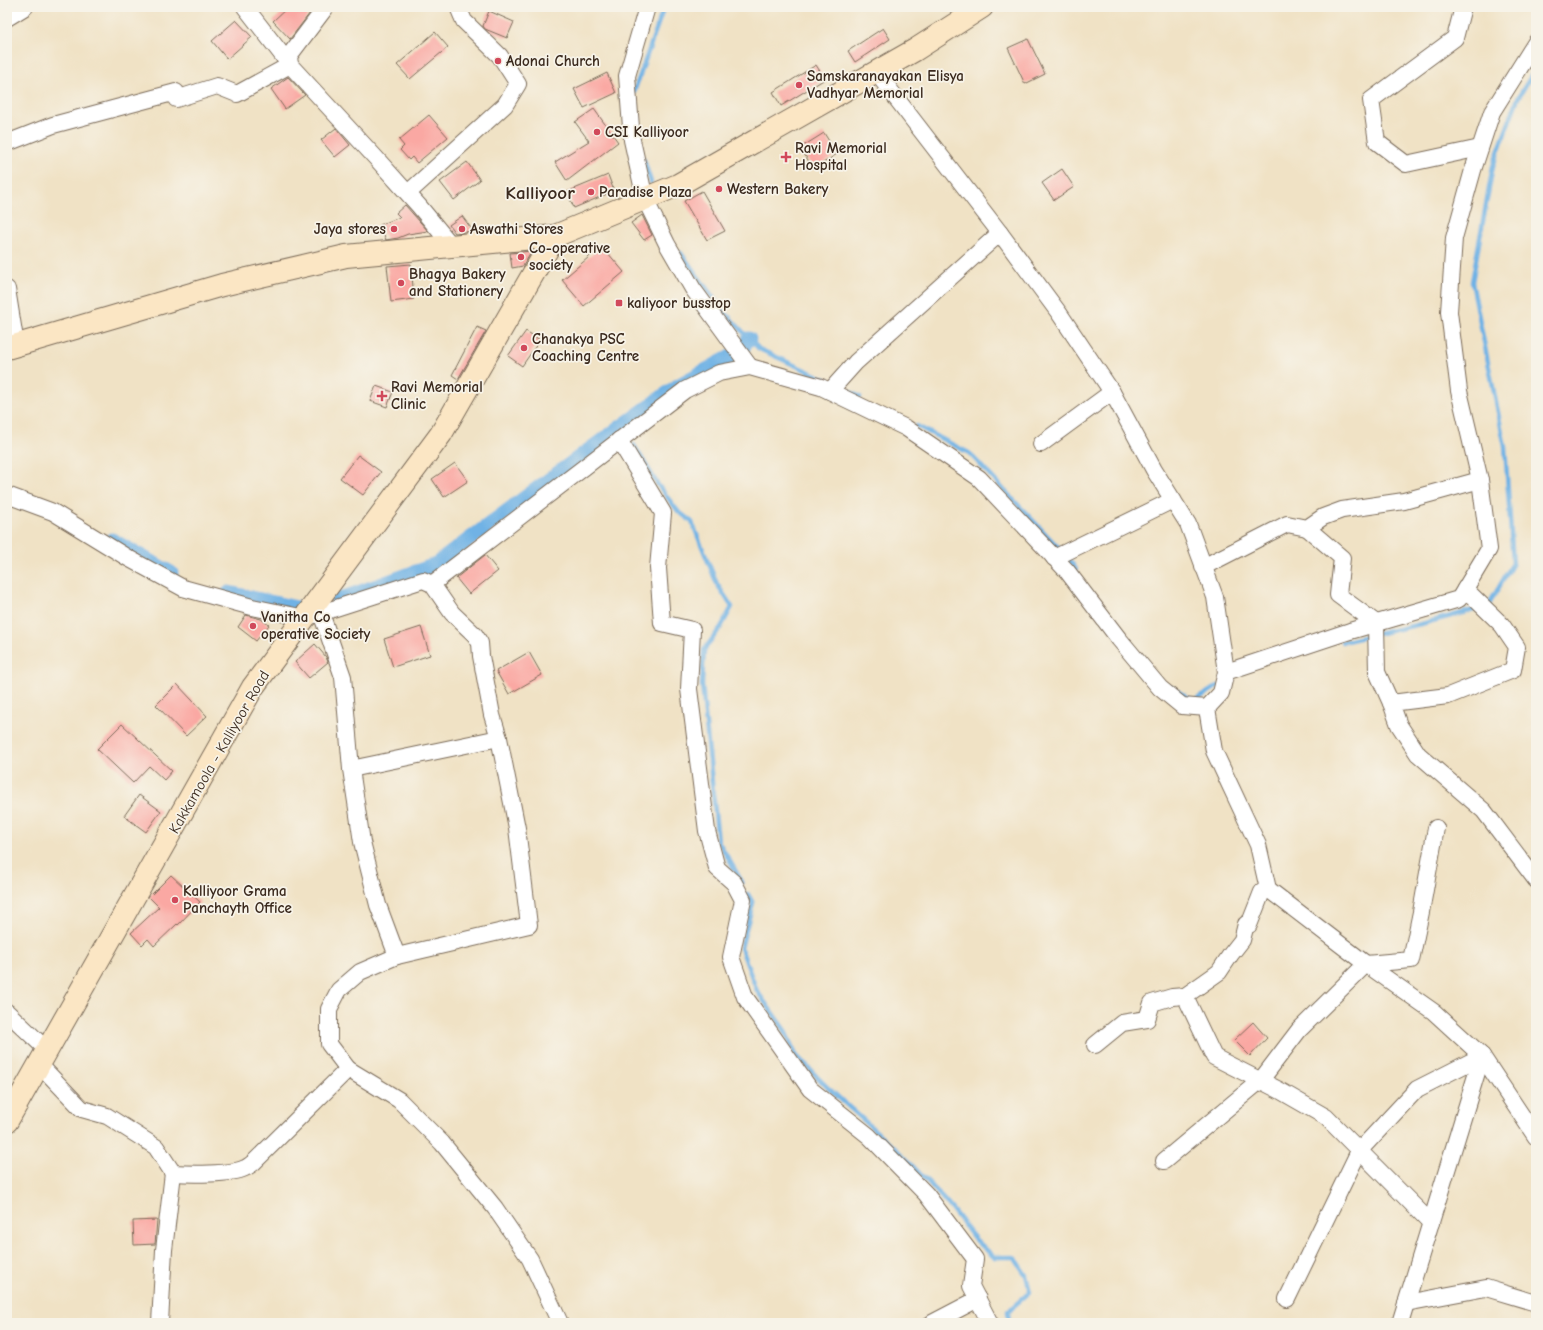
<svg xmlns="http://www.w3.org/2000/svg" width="1543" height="1330" viewBox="0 0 1543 1330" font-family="'Comic Neue',sans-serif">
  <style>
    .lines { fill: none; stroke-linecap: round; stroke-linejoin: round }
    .stream { stroke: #70b2e5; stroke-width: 4.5 }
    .canal { stroke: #70b2e5; stroke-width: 15 }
    .building { fill: #faa8a3 }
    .street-casing { stroke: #7a6a58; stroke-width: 18 }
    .secondary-casing { stroke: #7a6a58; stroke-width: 24 }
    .street { stroke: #fff; stroke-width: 16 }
    .secondary { stroke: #fbe6c4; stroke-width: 22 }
    .poi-dot { fill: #d1495b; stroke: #f7f3e8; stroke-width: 1.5 }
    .labels { text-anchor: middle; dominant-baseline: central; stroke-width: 3.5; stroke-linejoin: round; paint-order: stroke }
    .poi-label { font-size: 15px; font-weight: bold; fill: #3b2a1e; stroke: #f7f3e8; text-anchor: start }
    .street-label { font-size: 15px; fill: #3b2a1e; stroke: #f7f3e8 }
    .district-label { font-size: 19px; font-weight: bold; fill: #3b2a1e; stroke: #f7f3e8 }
  </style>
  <rect width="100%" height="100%" fill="#f7f3e8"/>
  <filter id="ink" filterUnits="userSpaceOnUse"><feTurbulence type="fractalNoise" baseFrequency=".025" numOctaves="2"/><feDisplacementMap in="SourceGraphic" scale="8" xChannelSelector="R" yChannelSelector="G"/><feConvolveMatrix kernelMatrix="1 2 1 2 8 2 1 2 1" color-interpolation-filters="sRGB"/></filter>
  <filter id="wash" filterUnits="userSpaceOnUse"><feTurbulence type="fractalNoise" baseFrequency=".012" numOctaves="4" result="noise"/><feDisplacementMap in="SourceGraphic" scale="16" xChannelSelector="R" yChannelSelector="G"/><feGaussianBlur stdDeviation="0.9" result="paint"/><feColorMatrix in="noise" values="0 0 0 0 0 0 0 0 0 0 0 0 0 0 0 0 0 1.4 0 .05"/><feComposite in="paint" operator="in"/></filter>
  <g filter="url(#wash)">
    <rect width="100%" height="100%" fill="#f0e2c5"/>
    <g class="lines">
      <!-- stream -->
      <g class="stream">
        <polyline points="634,92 664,7"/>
        <polyline points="644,160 651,182"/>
        <polyline points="681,253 721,308 759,349 823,378 860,397"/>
        <polyline points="917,426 969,453 1061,550"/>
        <polyline points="621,427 622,428"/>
        <polyline points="634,445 658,485 678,511 692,522 717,584 732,607 721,627 704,650 702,684 718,841 742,882"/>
        <polyline points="1066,556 1076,569"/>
        <polyline points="1488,606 1513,563 1505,447 1472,282 1493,166 1518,98 1536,68"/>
        <polyline points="1342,642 1425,623 1481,608"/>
        <polyline points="1170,687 1194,701 1218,686"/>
        <polyline points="748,894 753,903 741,948 757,991 784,1029 796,1055 828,1088 899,1152 931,1185 950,1207 975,1239 994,1257 1014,1257 1026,1275 1030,1292 1008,1311 1009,1323"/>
      </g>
      <!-- canal -->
      <g class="canal">
        <polyline points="744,346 749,339"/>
        <polyline points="112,540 171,573"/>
        <polyline points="229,593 306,610"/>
        <polyline points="338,600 435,565 589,450 679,385 732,356"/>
      </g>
    </g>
    <g id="blocks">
      <!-- building -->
      <g class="building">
        <polygon points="288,7 304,7 310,13 290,39 273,21"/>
        <polygon points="489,11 514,22 507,38 485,29 483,26"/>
        <polygon points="236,20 252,37 227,59 212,41"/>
        <polygon points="883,28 890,39 855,62 848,51"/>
        <polygon points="435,32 448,47 410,79 397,65"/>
        <polygon points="1028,39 1045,74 1025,84 1008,48"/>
        <polygon points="816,65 825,79 781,106 773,92"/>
        <polygon points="607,73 616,93 584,108 574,89"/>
        <polygon points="288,77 305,95 285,109 271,89"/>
        <polygon points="594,109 618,142 567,181 555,162 589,141 575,122"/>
        <polygon points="429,115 448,137 417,163 412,157 409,160 400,150 404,146 399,140"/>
        <polygon points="336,128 350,145 335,157 321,140"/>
        <polygon points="824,133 837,154 814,169 800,148"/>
        <polygon points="467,162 480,180 454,200 440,182"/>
        <polygon points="1062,169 1074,187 1054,200 1042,183"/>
        <polygon points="608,175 614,191 574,208 567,192"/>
        <polygon points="702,191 725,231 707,240 684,201"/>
        <polygon points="405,205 428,231 408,234 398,238 386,240 380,225 400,217 396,213"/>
        <polygon points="642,215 652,235 644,240 631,223"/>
        <polygon points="462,216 473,231 455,233 449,225"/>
        <polygon points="602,246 624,272 584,306 562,280"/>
        <polygon points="532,251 523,266 512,268 510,253"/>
        <polygon points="411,264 414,299 391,302 387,266"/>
        <polygon points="477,327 486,331 458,379 452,375"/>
        <polygon points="526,331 540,340 522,366 508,356"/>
        <polygon points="376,386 393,392 387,407 370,401"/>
        <polygon points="358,455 381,472 363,495 340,478"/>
        <polygon points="455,463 468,481 444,497 432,479"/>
        <polygon points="485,555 498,571 469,594 456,578"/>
        <polygon points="246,615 261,619 269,625 256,641 238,627"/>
        <polygon points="421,627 430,655 393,667 384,639"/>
        <polygon points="315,644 326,657 328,662 309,678 295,662"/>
        <polygon points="529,652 542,675 509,694 496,671"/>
        <polygon points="177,684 207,716 186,736 156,705"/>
        <polygon points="122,724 172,771 164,780 149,766 133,783 97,749"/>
        <polygon points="139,795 161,811 146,832 124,816"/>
        <polygon points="171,875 200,902 178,925 177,924 154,946 148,939 142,945 131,933 159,907 149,897"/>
        <polygon points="1253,1022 1267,1038 1250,1056 1234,1040"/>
        <polygon points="157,1220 155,1244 134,1245 133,1221"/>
      </g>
    </g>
  </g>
  <g filter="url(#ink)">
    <use href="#blocks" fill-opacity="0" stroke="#7a6a58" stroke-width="1"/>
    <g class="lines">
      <defs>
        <g id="street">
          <polyline points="326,7 289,56 290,65 375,157 419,206 452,246"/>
          <polyline points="647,7 627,76 632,140 645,199 667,244 693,289 750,367"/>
          <polyline points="1463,7 1455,38 1371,100 1377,142 1406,164 1480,148"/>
          <polyline points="7,18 25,7"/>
          <polyline points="7,143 53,125 176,92 176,99 217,86 237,94 290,65 245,7"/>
          <polyline points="408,193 505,105 518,84 500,56 464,21 458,7"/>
          <polyline points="7,289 16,345"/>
          <polyline points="830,391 856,362 1000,233"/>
          <polyline points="619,440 663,513 658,568 662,623 692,630 689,689 707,831 717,868 734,883 743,900 731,957 745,997 810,1089 869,1136 926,1194 975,1259 971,1286 990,1323"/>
          <polyline points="1041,444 1112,392"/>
          <path d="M7,495L53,512L128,558L183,588L252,607L305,618L423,580L432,584L452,613L475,635L480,643L481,656L492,715L499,738L517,828L529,925L397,956L360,972L339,990L329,1009V1044L348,1069L253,1163C250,1165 248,1167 245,1168C231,1175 189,1174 173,1173L156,1147L107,1116L82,1109L39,1064"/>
          <polyline points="1307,528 1342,558 1338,595 1376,623 1377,672 1391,703"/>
          <polyline points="1054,558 1173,500"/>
          <polyline points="1203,567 1287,524 1307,528 1323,517 1342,510 1404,501 1480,480"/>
          <polyline points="432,584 685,390 719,373 750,367 821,387 906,428 979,478 1067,571 1119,639 1160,688 1182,706 1207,708 1221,693 1226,672 1215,597 1188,524 1154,470 1112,392 1059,313 1000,233 876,72"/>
          <polyline points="1465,589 1502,625 1517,647 1513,670 1448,696 1391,703 1399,725 1418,754 1484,811 1536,880"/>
          <polyline points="321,613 343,677 351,769 362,842 378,905 397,956"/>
          <polyline points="1226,672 1350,631 1459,599 1489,549 1480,480 1459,391 1449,312 1454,238 1473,170 1492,112 1536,42"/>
          <polyline points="1207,708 1214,751 1258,845 1268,889"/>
          <polyline points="351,769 499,738"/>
          <polyline points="1185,996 1214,1057 1279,1090 1326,1117 1431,1223"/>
          <polyline points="7,1012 47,1050"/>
          <polyline points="1095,1045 1122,1023 1147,1019 1152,1003 1172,997 1185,996 1219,972 1231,954 1242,940 1246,924 1249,925 1262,892 1268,889 1366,964 1434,1012 1482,1056 1536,1137"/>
          <polyline points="348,1069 399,1100 442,1143 495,1208 530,1259 560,1323"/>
          <polyline points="1164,1161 1261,1080 1299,1030 1366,964 1411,960 1421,912 1436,828"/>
          <polyline points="1287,1299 1359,1151 1417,1089 1482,1056"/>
          <polyline points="1406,1303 1486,1288 1536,1303"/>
          <polyline points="160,1323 164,1250 173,1173"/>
          <polyline points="932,1323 978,1299"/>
          <polyline points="1400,1323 1482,1056"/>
        </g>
        <g id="secondary">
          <polyline points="7,348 222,285 346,256 555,236 678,185 915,50 982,7"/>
          <polyline points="7,1121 253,687 441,434 555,236"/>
        </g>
      </defs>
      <!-- street casing -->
      <use href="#street" class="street-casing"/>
      <!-- secondary casing -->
      <use href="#secondary" class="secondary-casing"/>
      <!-- street -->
      <use href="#street" class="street"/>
      <!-- secondary -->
      <use href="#secondary" class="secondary"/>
    </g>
  </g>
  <!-- markers -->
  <g class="poi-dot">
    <circle cx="498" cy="61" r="4"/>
    <circle cx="799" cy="85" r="4"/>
    <circle cx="597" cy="132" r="4"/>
    <path d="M784 151h4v4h4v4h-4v4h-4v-4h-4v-4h4z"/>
    <circle cx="719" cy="189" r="4"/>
    <circle cx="591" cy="192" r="4"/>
    <circle cx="394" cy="229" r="4"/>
    <circle cx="462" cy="229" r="4"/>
    <circle cx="521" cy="257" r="4"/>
    <circle cx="401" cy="283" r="4"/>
    <rect x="615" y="299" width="8" height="8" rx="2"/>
    <circle cx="524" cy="348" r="4"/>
    <path d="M380 390h4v4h4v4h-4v4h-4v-4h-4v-4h4z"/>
    <circle cx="253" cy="626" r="4"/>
    <circle cx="175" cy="900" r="4"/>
  </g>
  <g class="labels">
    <!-- poi labels -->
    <g class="poi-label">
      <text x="506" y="61">Adonai Church</text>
      <text x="807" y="76">Samskaranayakan Elisya<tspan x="807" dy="17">Vadhyar Memorial</tspan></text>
      <text x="605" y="132">CSI Kalliyoor</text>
      <text x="795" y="148">Ravi Memorial<tspan x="795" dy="17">Hospital</tspan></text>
      <text x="727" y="189">Western Bakery</text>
      <text x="599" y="192">Paradise Plaza</text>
      <text x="386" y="229" text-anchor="end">Jaya stores</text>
      <text x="470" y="229">Aswathi Stores</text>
      <text x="529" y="248">Co-operative<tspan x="529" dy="17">society</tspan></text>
      <text x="409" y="274">Bhagya Bakery<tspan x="409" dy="17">and Stationery</tspan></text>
      <text x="627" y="303">kaliyoor busstop</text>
      <text x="532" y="339">Chanakya PSC<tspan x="532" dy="17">Coaching Centre</tspan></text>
      <text x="391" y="387">Ravi Memorial<tspan x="391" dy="17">Clinic</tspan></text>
      <text x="261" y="617">Vanitha Co<tspan x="261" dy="17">operative Society</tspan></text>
      <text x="183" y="891">Kalliyoor Grama<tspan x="183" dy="17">Panchayth Office</tspan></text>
    </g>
    <!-- street labels -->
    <g class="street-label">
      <text transform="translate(219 752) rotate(-60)">Kakkamoola - Kalliyoor Road</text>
    </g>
    <!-- district labels -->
    <g class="district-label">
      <text x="540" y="193">Kalliyoor</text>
    </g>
  </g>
  <!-- margin -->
  <rect width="1543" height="1330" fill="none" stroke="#f7f3e8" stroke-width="24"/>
</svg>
